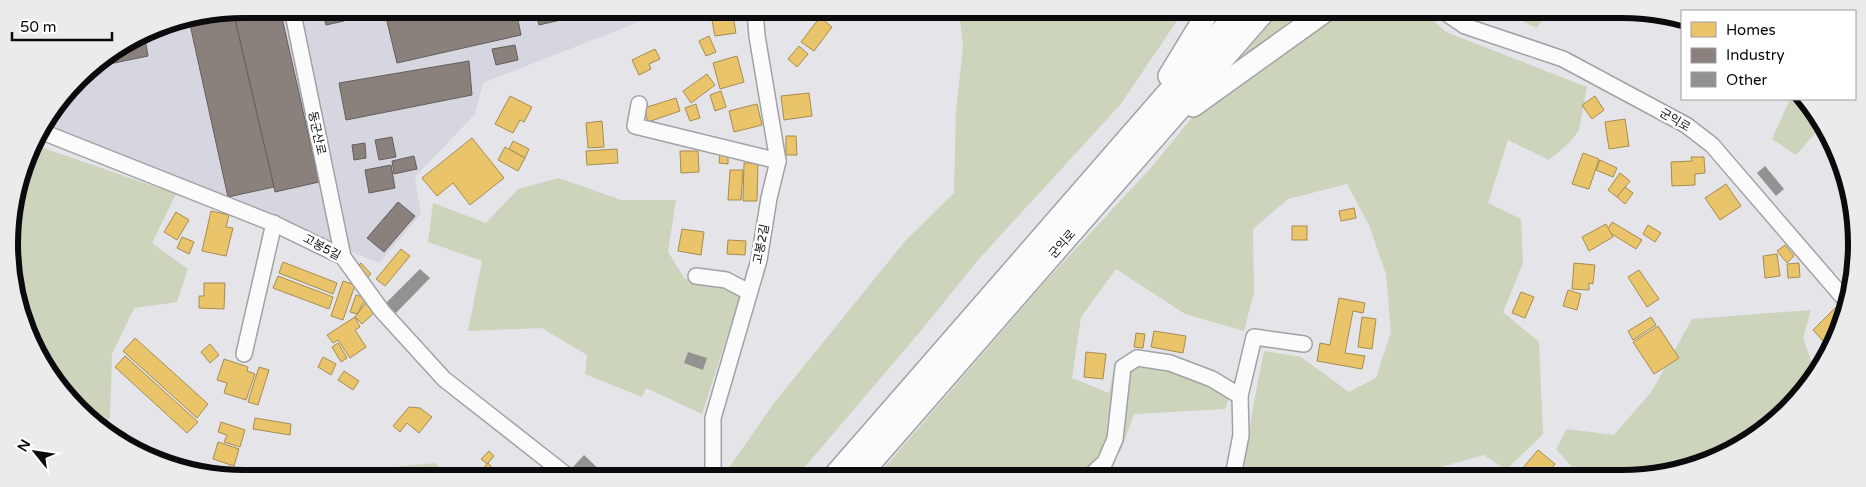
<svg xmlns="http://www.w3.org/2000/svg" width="1866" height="487" viewBox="0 0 1866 487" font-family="'Varela Round','Noto Sans KR',sans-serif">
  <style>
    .built { fill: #d6d6e0 }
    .green { fill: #ccd4bb }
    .homes { fill: #e9c46a; stroke: #a68c4e }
    .industry { fill: #8a817c; stroke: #645e5b }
    .building { fill: #929293 }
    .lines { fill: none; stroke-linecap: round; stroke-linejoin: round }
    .minor-casing { stroke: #a1a2a5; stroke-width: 18 }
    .highway-casing { stroke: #a1a2a5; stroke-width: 24 }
    .minor { stroke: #fbfbfc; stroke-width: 15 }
    .highway { stroke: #fbfbfc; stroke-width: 21 }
    .labels { text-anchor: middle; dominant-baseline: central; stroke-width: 5; stroke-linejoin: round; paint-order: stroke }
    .street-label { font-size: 12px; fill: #0b0b0e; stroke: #fff }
    .rim { fill: none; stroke: #0b0b0e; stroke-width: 6 }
  </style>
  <rect width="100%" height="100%" fill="#e4e4e9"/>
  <!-- built -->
  <polygon class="built" points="243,9 669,10 483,83 475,114 415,177 421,214 379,263 44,125 89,67 154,27"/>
  <!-- green -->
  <g class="green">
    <polygon points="959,11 1183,12 1120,105 978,260 919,333 798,475 724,475 774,403 906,240 954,193 956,110 963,47"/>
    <polygon points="1278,12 1424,12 1446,32 1587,87 1579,130 1570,142 1549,160 1508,140 1488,203 1521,219 1523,263 1503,312 1539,342 1543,434 1506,470 1484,455 1441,467 1438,476 1243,476 1253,407 1264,351 1301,357 1349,392 1376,378 1391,332 1386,274 1369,225 1347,184 1288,199 1253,229 1254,292 1244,331 1185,314 1116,269 1081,317 1072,378 1109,393 1115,364 1235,381 1225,409 1134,414 1121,450 1103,475 878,475 1043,284 1150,169"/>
    <polygon points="1505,13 1547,13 1537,28"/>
    <polygon points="1790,99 1803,99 1818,113 1828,137 1817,131 1796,155 1772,139"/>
    <polygon points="32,144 176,194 152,243 188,269 177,302 134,308 112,354 110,417 104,427 57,386 17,305 9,228"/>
    <polygon points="559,178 621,200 676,200 668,252 685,279 746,279 702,414 646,388 642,397 585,374 587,355 542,328 468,331 482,261 428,242 433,203 486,223 518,189"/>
    <polygon points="1811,310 1803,338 1815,372 1788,410 1726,454 1653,476 1580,476 1556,449 1567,429 1614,435 1652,391 1692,319"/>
    <polygon points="436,463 444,474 362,474 361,470"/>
  </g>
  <!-- homes -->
  <g class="homes">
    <polygon points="710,10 732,10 736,33 715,36"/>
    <polygon points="820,17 832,27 814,51 801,42"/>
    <polygon points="709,36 716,52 706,56 699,41"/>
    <polygon points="799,46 808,54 797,67 788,59"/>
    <polygon points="655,49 660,59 649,64 651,69 639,75 632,60"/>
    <polygon points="737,56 744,82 720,89 713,63"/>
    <polygon points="707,74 715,85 691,103 683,91"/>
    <polygon points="721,91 726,107 715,111 710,95"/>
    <polygon points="809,93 812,116 784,120 781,96"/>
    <polygon points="510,96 532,107 524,122 520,120 513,133 495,124"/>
    <polygon points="1595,96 1604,110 1592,119 1582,105"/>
    <polygon points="676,98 680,111 648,122 644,108"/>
    <polygon points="696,104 700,118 690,121 685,108"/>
    <polygon points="757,104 762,125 734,132 729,111"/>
    <polygon points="1625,119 1629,146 1609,149 1605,122"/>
    <polygon points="602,121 604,147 588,148 586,123"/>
    <polygon points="786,136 796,136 797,155 786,155"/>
    <polygon points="472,138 504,178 470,205 453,183 437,196 422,178"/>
    <polygon points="513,141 529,149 525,158 509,149"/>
    <polygon points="505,147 525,158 518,171 498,160"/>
    <polygon points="617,149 618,163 587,165 586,151"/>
    <polygon points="680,151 698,151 699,172 681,173"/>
    <polygon points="720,152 728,153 728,164 719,163"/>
    <polygon points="1583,153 1599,159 1589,189 1572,184"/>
    <polygon points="1691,157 1704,157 1705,173 1695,174 1695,185 1672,186 1671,162 1692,161"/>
    <polygon points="1600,160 1617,168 1613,177 1596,170"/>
    <polygon points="744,163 758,163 757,201 743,201"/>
    <polygon points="730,170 743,170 741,200 728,200"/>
    <polygon points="1620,173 1630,181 1617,197 1608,190"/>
    <polygon points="1726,184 1741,206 1720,220 1705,198"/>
    <polygon points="1625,187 1633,193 1625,204 1617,197"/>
    <polygon points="1354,208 1356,218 1341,221 1339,211"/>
    <polygon points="211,211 229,215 226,227 233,228 226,256 202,251"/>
    <polygon points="176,212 189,220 177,240 164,232"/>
    <polygon points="1612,222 1642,240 1636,249 1607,231"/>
    <polygon points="1606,224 1613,237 1589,251 1582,237"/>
    <polygon points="1648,225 1661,233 1655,242 1643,234"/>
    <rect x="1292" y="226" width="15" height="14"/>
    <polygon points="682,229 704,232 701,255 678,251"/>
    <polygon points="182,237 194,242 189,254 177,248"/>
    <polygon points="728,240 746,241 745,255 727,254"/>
    <polygon points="1785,245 1794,256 1787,263 1777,251"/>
    <polygon points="401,249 410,256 385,286 376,279"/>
    <polygon points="1777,254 1780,276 1765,278 1763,256"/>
    <polygon points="283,262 337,283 333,294 279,273"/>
    <polygon points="361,263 371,274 366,279 356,268"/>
    <polygon points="1574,263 1595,265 1593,284 1589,283 1589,290 1572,289"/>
    <polygon points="1799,263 1800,277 1788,278 1787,264"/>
    <polygon points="1639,270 1659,299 1647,307 1628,277"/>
    <polygon points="278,276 333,297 329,309 273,288"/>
    <polygon points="343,281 355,285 343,320 331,316"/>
    <polygon points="204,283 225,283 224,309 199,308 199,296 204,296"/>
    <polygon points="1568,290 1581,294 1577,310 1563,306"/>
    <polygon points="1521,292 1534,297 1525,318 1512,313"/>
    <polygon points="356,295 366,298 357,314 350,312"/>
    <polygon points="1339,298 1365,303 1363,313 1353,311 1345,353 1365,356 1362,369 1317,361 1320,343 1330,345"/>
    <polygon points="367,301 375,312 362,324 355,317"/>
    <polygon points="1838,305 1845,312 1839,329 1825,343 1813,330"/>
    <polygon points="355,317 360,327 355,330 366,347 350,358 338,340 333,343 327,335"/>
    <polygon points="1362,317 1376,319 1372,349 1358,347"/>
    <polygon points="1651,317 1656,325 1633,340 1628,331"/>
    <polygon points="1658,326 1679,358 1654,374 1633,342"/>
    <polygon points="1154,331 1186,336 1183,353 1151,347"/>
    <polygon points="1136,333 1145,334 1143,348 1134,347"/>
    <polygon points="135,338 208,404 197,418 123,351"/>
    <polygon points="338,343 347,358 341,362 332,347"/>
    <polygon points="210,344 219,355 210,363 201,352"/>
    <polygon points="1086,352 1106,354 1103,379 1084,377"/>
    <polygon points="125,356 198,422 187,433 115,367"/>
    <polygon points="323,357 336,364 331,375 318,367"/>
    <polygon points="224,359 248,367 247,371 255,374 246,400 224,393 227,383 217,380"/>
    <polygon points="259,367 269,370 258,405 248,402"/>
    <polygon points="344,371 359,381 353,390 338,380"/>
    <polygon points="409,407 420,408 432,417 419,433 407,423 400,432 393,426"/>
    <polygon points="255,418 291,424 290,435 253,429"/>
    <polygon points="221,422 245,430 240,447 224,442 227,435 218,432"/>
    <polygon points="117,428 127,434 122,443 113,435"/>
    <polygon points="218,442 239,449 234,466 213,459"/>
    <polygon points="1538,450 1555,464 1545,476 1526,476 1528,474 1522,469"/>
    <polygon points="489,451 494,456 487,464 481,459"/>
    <polygon points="173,460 194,472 171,464"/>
    <polygon points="488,463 495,471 491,474 477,474"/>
    <polygon points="1450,468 1467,476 1447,476"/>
  </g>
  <!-- industry -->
  <g class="industry">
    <polygon points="244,9 280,9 319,182 275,192 233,11"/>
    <polygon points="322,9 341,9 344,21 326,25"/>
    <polygon points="384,9 516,10 521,35 397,63"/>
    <polygon points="535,10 604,10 539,25"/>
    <polygon points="233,11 274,187 228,197 189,20"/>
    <polygon points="144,33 148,56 95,67 94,64"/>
    <polygon points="515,45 518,60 496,65 492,49"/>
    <polygon points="469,61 472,95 346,120 339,83"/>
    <polygon points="392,137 396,157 379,160 375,140"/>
    <polygon points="365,143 366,158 354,160 352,145"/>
    <polygon points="414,156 417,169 394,174 392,161"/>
    <polygon points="391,165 395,188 369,193 365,170"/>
    <polygon points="398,202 415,216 384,252 367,238"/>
  </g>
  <!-- building -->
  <g class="building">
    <polygon points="1765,166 1784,189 1776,196 1757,173"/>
    <polygon points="420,269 430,278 394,315 384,305"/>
    <polygon points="688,352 707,358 703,370 684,363"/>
    <polygon points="584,455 604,474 581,474 573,467"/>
  </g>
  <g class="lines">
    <defs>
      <g id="minor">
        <polyline points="292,9 343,257"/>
        <polyline points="1446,13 1465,26 1563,59 1686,125 1712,145 1848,303"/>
        <polyline points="639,104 635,126 778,161"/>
        <polyline points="40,131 277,225 343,257 382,311 444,379 565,474"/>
        <polyline points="696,276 726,280 749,292"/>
        <polyline points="244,354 274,223"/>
        <polyline points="1240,396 1254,337 1304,344"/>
        <polyline points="713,475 713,418 759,260 769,198 778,161 757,36 755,10"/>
        <polyline points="1091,475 1105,462 1115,439 1123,367 1137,358 1170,363 1212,379 1240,396 1241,435 1233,476"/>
      </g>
      <g id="highway">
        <polyline points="1169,76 1208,12"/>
        <polyline points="1193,106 1324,12"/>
        <polyline points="835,475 1238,12"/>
        <polyline points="860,475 1264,12"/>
      </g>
    </defs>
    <!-- minor casing -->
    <use href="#minor" class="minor-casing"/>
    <!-- highway casing -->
    <use href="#highway" class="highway-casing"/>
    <!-- minor -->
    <use href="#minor" class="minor"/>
    <!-- highway -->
    <use href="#highway" class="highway"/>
  </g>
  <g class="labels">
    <!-- street labels -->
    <g class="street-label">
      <text transform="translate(1675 120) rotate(30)">군익로</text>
      <text transform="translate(317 133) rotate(78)">동군산로</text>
      <text transform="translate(761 244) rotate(-79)">고봉2길</text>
      <text transform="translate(1062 244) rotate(-49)">군익로</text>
      <text transform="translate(322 247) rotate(28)">고봉5길</text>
    </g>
  </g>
  <!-- crop -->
  <path d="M0 0H1866V487H0ZM244 18H1622A226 226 0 0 1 1848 244V244A226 226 0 0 1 1622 470H244A226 226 0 0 1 18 244V244A226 226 0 0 1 244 18Z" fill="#ebebec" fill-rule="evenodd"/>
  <path class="rim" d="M244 18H1622A226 226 0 0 1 1848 244V244A226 226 0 0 1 1622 470H244A226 226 0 0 1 18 244V244A226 226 0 0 1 244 18Z"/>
  <!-- legend -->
  <rect x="1681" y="10" width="175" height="90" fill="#ffffff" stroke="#9d9d9f"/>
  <rect x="1691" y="22" width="25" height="15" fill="#e9c46a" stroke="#9d9d9f"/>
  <text x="1726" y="35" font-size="15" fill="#0b0b0e">Homes</text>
  <rect x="1691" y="48" width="25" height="15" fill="#8a817c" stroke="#9d9d9f"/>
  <text x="1726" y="60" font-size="15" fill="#0b0b0e">Industry</text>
  <rect x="1691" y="72" width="25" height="15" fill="#929293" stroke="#9d9d9f"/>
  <text x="1726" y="85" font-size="15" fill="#0b0b0e">Other</text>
  <!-- north arrow -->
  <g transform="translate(35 452) rotate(300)" stroke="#ffffff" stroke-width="4" paint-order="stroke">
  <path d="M0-4L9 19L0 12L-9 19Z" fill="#0b0b0e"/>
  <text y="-8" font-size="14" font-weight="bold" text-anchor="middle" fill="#0b0b0e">N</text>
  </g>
  <!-- scale -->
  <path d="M12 32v8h100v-8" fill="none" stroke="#0b0b0e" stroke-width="2.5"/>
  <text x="20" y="32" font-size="15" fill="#0b0b0e" stroke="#ffffff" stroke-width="4" paint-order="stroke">50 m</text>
</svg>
